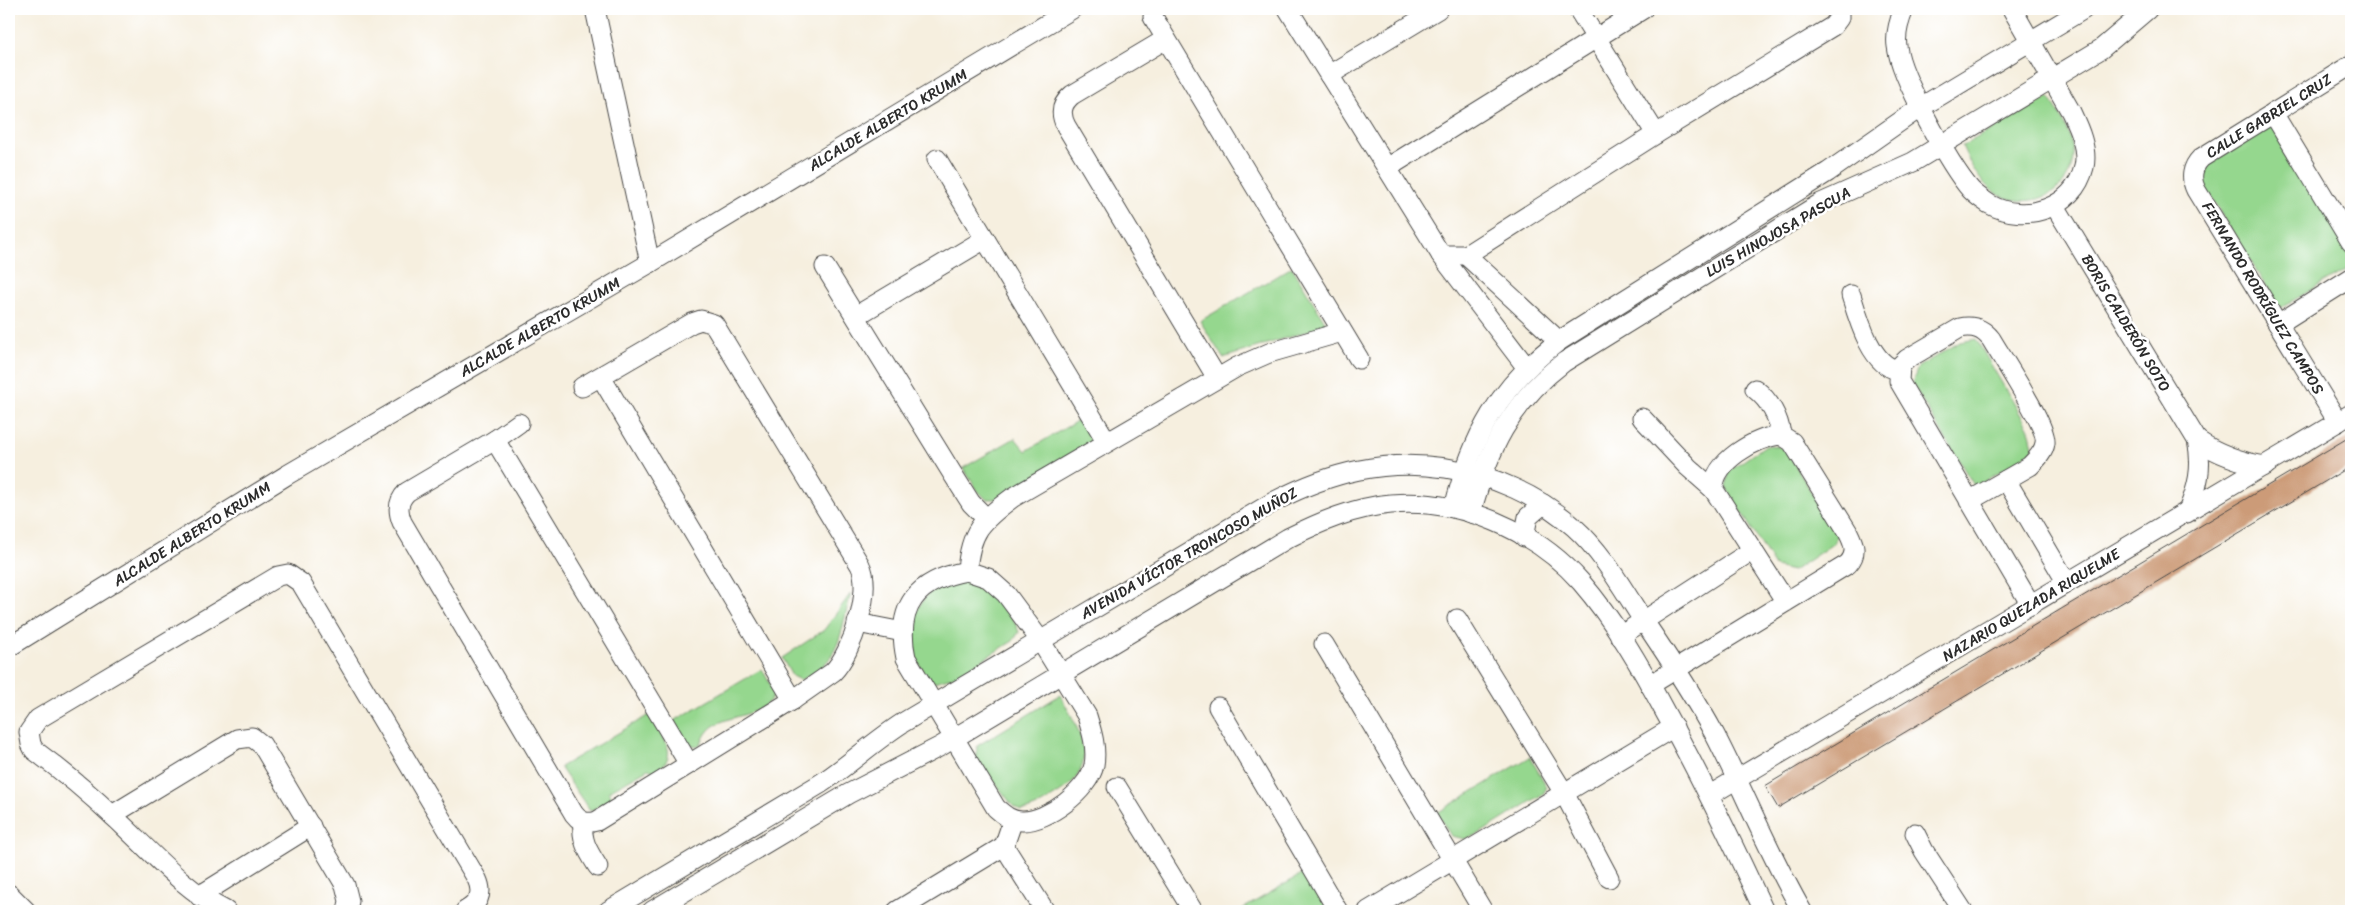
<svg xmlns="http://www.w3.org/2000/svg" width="2360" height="920" viewBox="0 0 2360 920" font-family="Sriracha,sans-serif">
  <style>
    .green { fill: #95d78e; stroke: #60815c }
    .building { fill: #cc9b78 }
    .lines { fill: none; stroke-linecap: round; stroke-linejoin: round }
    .minor-casing { stroke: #494846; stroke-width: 21 }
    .minor { stroke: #fff; stroke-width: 19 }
    .labels { text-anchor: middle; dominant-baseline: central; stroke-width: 5; stroke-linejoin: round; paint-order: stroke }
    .street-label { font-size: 15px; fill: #2b2b2b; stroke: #fff }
  </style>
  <rect width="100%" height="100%" fill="#fff"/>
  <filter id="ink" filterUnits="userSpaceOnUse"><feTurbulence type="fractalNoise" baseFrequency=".02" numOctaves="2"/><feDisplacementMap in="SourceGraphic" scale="10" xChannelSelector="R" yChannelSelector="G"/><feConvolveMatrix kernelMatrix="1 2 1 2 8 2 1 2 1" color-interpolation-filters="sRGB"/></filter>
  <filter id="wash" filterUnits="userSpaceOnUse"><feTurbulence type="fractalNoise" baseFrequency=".0096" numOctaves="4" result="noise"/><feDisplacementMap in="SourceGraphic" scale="20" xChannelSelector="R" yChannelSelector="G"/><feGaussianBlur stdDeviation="1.12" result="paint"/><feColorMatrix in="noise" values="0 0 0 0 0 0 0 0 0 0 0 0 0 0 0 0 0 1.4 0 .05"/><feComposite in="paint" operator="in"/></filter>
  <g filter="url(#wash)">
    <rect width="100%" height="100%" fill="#f6efdf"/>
    <!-- green -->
    <g class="green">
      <path d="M2049,97C2060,113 2074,138 2073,157C2070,200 2018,213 1989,188C1976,177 1969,161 1962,146Z"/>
      <polygon points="2269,127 2277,129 2351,255 2351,267 2280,308 2203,185 2200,173 2206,166"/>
      <polygon points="1292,267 1327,325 1223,358 1200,321"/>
      <polygon points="1976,339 2029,429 2034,450 1975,487 1912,384 1918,367 1960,342"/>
      <polygon points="1082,418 1093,436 1090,443 996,499 986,499 978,491 963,468 1015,438 1026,451"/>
      <polygon points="1766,445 1777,446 1786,450 1837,535 1834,543 1793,571 1775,567 1726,487 1729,471"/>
      <path d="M971,579C995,592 1009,607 1019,632L1013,641L956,676L930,683C922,670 913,656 911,640C909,621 922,593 941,585C950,582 962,581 971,579Z"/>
      <path d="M851,593C840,632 842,663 800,680L792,676L782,658L824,630Z"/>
      <path d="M762,669L775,693C763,719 725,713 709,730C705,734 702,742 699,746L689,745L674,721Z"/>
      <path d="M1060,695C1080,731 1103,767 1056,795C1045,802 1035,809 1021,811L1013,806L976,758L977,746Z"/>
      <path d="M649,715C661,736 682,753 656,772L648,769L609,791L612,799L590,811L560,767Z"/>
      <polygon points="1530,757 1547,787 1543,794 1479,834 1465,839 1451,836 1437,813"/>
      <polygon points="1304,873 1329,911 1239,911"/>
    </g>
    <g id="blocks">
      <!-- building -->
      <polygon class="building" points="2351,436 2351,466 1778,808 1765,786"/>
    </g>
  </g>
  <g filter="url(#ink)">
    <use href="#blocks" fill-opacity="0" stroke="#494846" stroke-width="1"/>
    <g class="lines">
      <defs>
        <g id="minor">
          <polyline points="595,9 650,263"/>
          <polyline points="1288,9 1441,255 1527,368"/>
          <polyline points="1578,9 1656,134"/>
          <path d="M1904,9C1899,21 1895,33 1897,46C1900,76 1950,166 1971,190C1976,195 1983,200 1989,204C2024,224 2074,209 2084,167C2088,149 2079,129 2071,112L2012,9"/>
          <polyline points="1153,17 1359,359"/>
          <path d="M1166,39L1072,95C1061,104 1060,114 1066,126L1217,378"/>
          <polyline points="1329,75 1438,9"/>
          <polyline points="2273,113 2351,242"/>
          <polyline points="937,159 1107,442"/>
          <polyline points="1387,168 1643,9"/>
          <path d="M2055,206L2197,440C2203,467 2198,488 2187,513"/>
          <polyline points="1441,255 1466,255 1656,134 1833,26 1839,18 1839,9"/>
          <polyline points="1466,255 1559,341"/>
          <polyline points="825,267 952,473 971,503 986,518"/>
          <path d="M1851,295C1858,318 1871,366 1898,370"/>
          <polyline points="856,316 985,239"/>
          <polyline points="2278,324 2351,278"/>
          <polyline points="601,377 793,700"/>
          <path d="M1755,389C1769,400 1779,417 1781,435"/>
          <polyline points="1642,418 1688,467 1714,490"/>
          <path d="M2338,422L2196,190C2190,178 2192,167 2201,158L2351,65"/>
          <path d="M519,423L495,440L407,492C398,501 397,510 402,522L574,814C580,822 587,824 597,821L793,700L833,672C852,653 873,590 860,565L714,324L701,320L692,323L582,387"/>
          <polyline points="495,440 689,764"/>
          <path d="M2197,440C2218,454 2240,462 2265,466"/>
          <polyline points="2006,480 2067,583"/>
          <path d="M1969,501L2030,466C2036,460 2044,452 2045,443C2048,427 2002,358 1991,339C1983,329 1974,325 1960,328L1907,359L1900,366L1899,381L2031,605"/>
          <path d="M1454,508C1472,436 1499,386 1559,341L1828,172L1921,107L2084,9"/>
          <path d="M1471,513C1488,450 1510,403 1564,362L1821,203L1913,162L2101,49L2148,9"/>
          <polyline points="1524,537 1528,517 1543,504"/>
          <path d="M967,571L988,578L1006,594L1040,640L1087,716C1092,732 1097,748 1094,765C1089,790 1047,822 1022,821C1011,821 1004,815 996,808L906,658C895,606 917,580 967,571Z"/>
          <path d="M967,571C970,532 981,521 1012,498L1237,367L1269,353L1342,332"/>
          <polyline points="1457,619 1564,793 1609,878"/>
          <polyline points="857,623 903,632"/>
          <polyline points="1620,636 1753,550"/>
          <polyline points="1324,644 1483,911"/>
          <polyline points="9,647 287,475 650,263 1072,9"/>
          <path d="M1650,685L1848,564C1858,553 1854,544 1848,532L1792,442L1781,435C1756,437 1712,462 1714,490L1786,602"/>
          <polyline points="1218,707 1338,911"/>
          <polyline points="1117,787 1193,911"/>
          <polyline points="1710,795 2351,414"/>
          <polyline points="112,815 237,739 252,737 262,745 345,885 349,901 347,911"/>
          <path d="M583,822C581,841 588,851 598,867"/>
          <polyline points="1915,833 1924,851 1963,911"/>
          <polyline points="1004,846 1045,911"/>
          <polyline points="9,894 26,911"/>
          <polyline points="199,896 311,826"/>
          <path d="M226,911C182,889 149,849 113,816C88,792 61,770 34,750L31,744L29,732L38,719L278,576L288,574L301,583L477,879C484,894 478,904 465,911"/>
          <path d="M608,911L820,784C849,765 874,741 904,722L1275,501C1331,472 1384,459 1446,468C1493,475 1539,496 1574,527C1602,552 1621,586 1641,617C1667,655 1693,694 1715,735C1745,793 1769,854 1802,911"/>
          <path d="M652,911L848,794L941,746L1288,538C1320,522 1355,507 1391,504C1460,498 1535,530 1581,582C1614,620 1641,667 1665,712C1701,777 1733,844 1764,911"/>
          <polyline points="897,911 1004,846 1013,820"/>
          <polyline points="1368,911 1674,727"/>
        </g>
      </defs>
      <!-- minor casing -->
      <use href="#minor" class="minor-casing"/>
      <!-- minor -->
      <use href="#minor" class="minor"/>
    </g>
  </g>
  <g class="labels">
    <!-- street labels -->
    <g class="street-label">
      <text transform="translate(2269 116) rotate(-32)">CALLE GABRIEL CRUZ</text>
      <text transform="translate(888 120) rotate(-31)">ALCALDE ALBERTO KRUMM</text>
      <text transform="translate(1778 232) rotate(-30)">LUIS HINOJOSA PASCUA</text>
      <text transform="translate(2263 298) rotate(59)">FERNANDO RODRÍGUEZ CAMPOS</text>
      <text transform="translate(2126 323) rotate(59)">BORIS CALDERÓN SOTO</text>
      <text transform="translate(540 327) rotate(-30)">ALCALDE ALBERTO KRUMM</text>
      <text transform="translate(192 534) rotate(-32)">ALCALDE ALBERTO KRUMM</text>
      <text transform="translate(1189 553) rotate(-30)">AVENIDA VÍCTOR TRONCOSO MUÑOZ</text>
      <text transform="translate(2031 605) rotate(-31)">NAZARIO QUEZADA RIQUELME</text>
    </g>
  </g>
  <!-- margin -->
  <rect width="2360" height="920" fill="none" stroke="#fff" stroke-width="30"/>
</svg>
